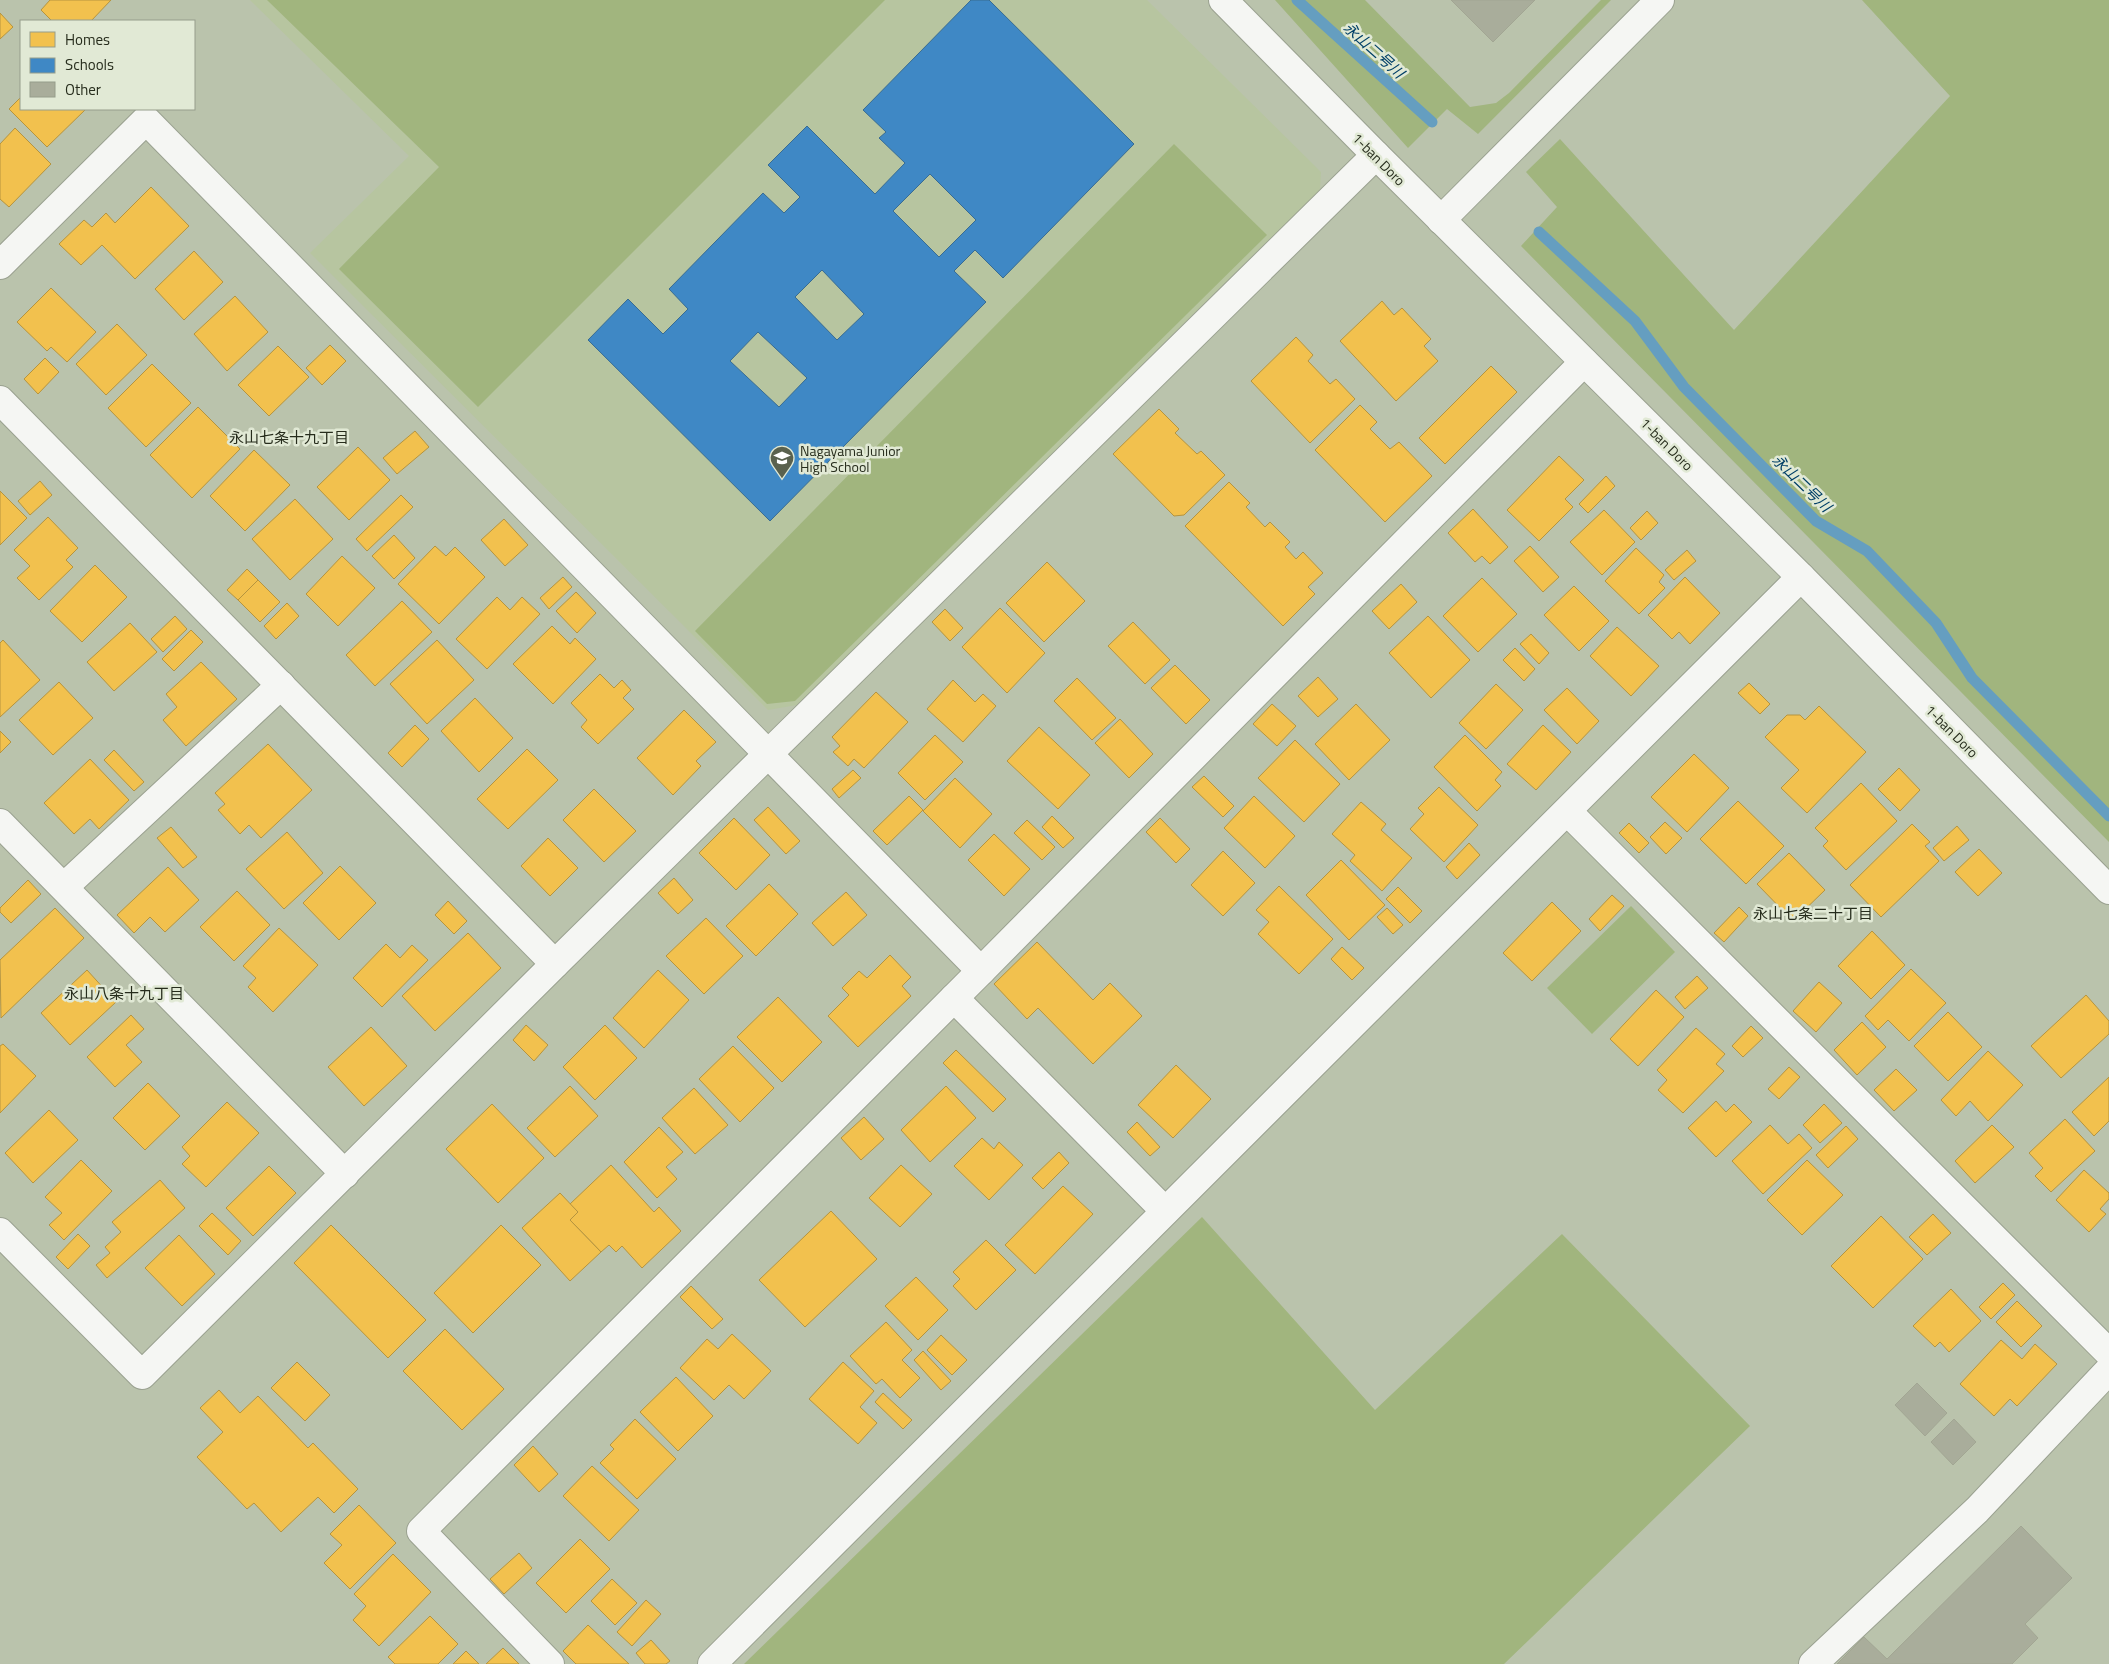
<svg xmlns="http://www.w3.org/2000/svg" width="2109" height="1664" viewBox="0 0 2109 1664" font-family="'Titillium Web','Noto Sans JP',sans-serif">
  <style>
    .built { fill: #b7c5a0 }
    .green { fill: #a1b57e }
    .homes { fill: #f2c14e; stroke: #b5943f }
    .schools { fill: #3f88c5; stroke: #386c92; fill-rule: evenodd }
    .lines { fill: none; stroke-linecap: round; stroke-linejoin: round }
    .stream { stroke: #659ec0; stroke-width: 11 }
    .building { fill: #a9ad9b; stroke: #a2a693 }
    .minor-casing { stroke: #9aa190; stroke-width: 30 }
    .minor { stroke: #f5f6f3; stroke-width: 28 }
    .labels { text-anchor: middle; dominant-baseline: central; stroke-width: 5; stroke-linejoin: round; paint-order: stroke }
    .street-label { font-size: 14px; fill: #262c1c; stroke: #e1e9d5 }
    .poi-label { font-size: 14px; fill: #262c1c; stroke: #e1e9d5; text-anchor: start }
    .water-label { font-size: 15px; font-style: italic; fill: #013f67; stroke: #e1e9d5 }
    .neighbourhood-label { font-size: 15px; fill: #262c1c; stroke: #e1e9d5 }
  </style>
  <rect width="100%" height="100%" fill="#bac3ac"/>
  <!-- built -->
  <polygon class="built" points="250,0 1147,0 1321,172 1320,190 797,705 768,710 310,253 409,156"/>
  <!-- green -->
  <g class="green">
    <polygon points="267,0 885,0 478,407 339,269 439,167"/>
    <polygon points="1275,0 1365,0 1470,107 1496,103 1509,93 1601,0 1611,0 1478,134 1447,109 1408,148"/>
    <polygon points="1862,0 2109,0 2109,842 1521,246 1557,207 1526,172 1560,139 1734,330 1950,96"/>
    <polygon points="1174,144 1267,235 795,701 767,704 695,631"/>
    <polygon points="1631,906 1675,952 1592,1034 1547,988"/>
    <polygon points="1202,1217 1375,1410 1562,1234 1750,1426 1504,1664 744,1664"/>
  </g>
  <!-- homes -->
  <g class="homes">
    <polygon points="50,0 111,0 91,21 52,21 41,10"/>
    <polygon points="0,13 13,27 0,39"/>
    <polygon points="21,97 21,109 86,109 47,147 9,109"/>
    <polygon points="15,128 51,164 9,207 0,199 0,144"/>
    <polygon points="151,187 189,226 135,279 102,245 81,265 59,244 84,220 92,227 106,213 115,223"/>
    <polygon points="194,251 223,282 184,320 155,289"/>
    <polygon points="51,288 96,332 67,362 51,347 47,351 17,322"/>
    <polygon points="235,296 268,332 227,371 194,334"/>
    <polygon points="1382,301 1394,315 1402,308 1431,339 1424,346 1438,361 1396,401 1340,341"/>
    <polygon points="117,324 147,355 106,395 76,364"/>
    <polygon points="1296,337 1313,355 1308,361 1330,384 1336,379 1355,399 1310,443 1251,381"/>
    <polygon points="330,345 346,361 322,385 306,368"/>
    <polygon points="278,346 309,377 269,416 238,385"/>
    <polygon points="45,358 59,372 38,394 24,379"/>
    <polygon points="152,364 191,403 146,447 108,408"/>
    <polygon points="1491,366 1517,392 1445,464 1419,438"/>
    <polygon points="1360,405 1377,422 1370,429 1390,449 1399,442 1432,476 1385,522 1315,450"/>
    <polygon points="198,407 240,449 192,498 150,455"/>
    <polygon points="1159,409 1179,429 1175,433 1197,454 1201,451 1225,475 1184,515 1174,516 1113,454"/>
    <polygon points="415,431 429,447 397,474 383,458"/>
    <polygon points="358,447 390,480 349,520 317,487"/>
    <polygon points="254,450 290,485 245,531 210,496"/>
    <polygon points="1559,456 1584,480 1565,499 1573,507 1539,541 1507,510"/>
    <polygon points="1606,476 1615,486 1588,513 1579,504"/>
    <polygon points="40,481 52,495 30,515 18,501"/>
    <polygon points="1229,482 1250,503 1246,507 1265,527 1270,522 1290,542 1285,547 1296,559 1303,552 1323,573 1308,587 1315,594 1283,626 1185,526"/>
    <polygon points="0,491 27,518 0,545"/>
    <polygon points="401,495 413,507 367,551 356,539"/>
    <polygon points="295,499 333,539 290,580 252,539"/>
    <polygon points="1473,509 1508,547 1490,564 1482,556 1475,562 1448,533"/>
    <polygon points="1604,510 1635,542 1602,575 1570,542"/>
    <polygon points="1647,511 1658,523 1641,540 1630,528"/>
    <polygon points="48,517 78,548 66,560 73,567 39,600 17,578 30,566 14,550"/>
    <polygon points="504,519 528,545 505,566 481,540"/>
    <polygon points="394,535 415,558 394,579 372,556"/>
    <polygon points="435,546 446,556 455,547 485,577 439,624 398,584"/>
    <polygon points="1530,546 1559,577 1543,592 1514,561"/>
    <polygon points="1636,548 1664,575 1659,582 1665,588 1639,614 1605,581"/>
    <polygon points="1687,550 1696,561 1674,580 1665,570"/>
    <polygon points="342,556 375,588 338,626 306,594"/>
    <polygon points="1047,562 1085,601 1044,642 1006,603"/>
    <polygon points="95,565 127,597 82,642 50,611"/>
    <polygon points="247,569 258,580 238,600 227,590"/>
    <polygon points="563,577 572,587 549,609 540,598"/>
    <polygon points="1685,577 1720,613 1690,644 1679,632 1672,639 1648,615"/>
    <polygon points="1482,578 1517,614 1478,652 1443,616"/>
    <polygon points="258,580 280,602 260,622 238,600"/>
    <polygon points="1401,584 1417,602 1389,629 1372,611"/>
    <polygon points="1574,586 1609,621 1579,651 1544,615"/>
    <polygon points="576,592 596,613 577,633 556,611"/>
    <polygon points="497,597 510,610 522,597 540,614 487,669 456,639"/>
    <polygon points="402,601 432,632 375,686 346,655"/>
    <polygon points="287,603 299,616 276,639 264,626"/>
    <polygon points="1000,608 1045,653 1007,693 962,647"/>
    <polygon points="945,609 963,628 950,641 932,622"/>
    <polygon points="175,616 187,629 163,652 151,639"/>
    <polygon points="1428,616 1470,660 1431,698 1389,653"/>
    <polygon points="1133,622 1170,660 1145,684 1108,646"/>
    <polygon points="130,623 157,652 114,691 87,662"/>
    <polygon points="552,626 570,644 575,638 596,659 553,704 513,664"/>
    <polygon points="1617,627 1659,666 1631,696 1590,656"/>
    <polygon points="191,630 203,642 174,671 162,659"/>
    <polygon points="1531,634 1549,653 1539,664 1520,644"/>
    <polygon points="3,640 40,680 0,717 0,643"/>
    <polygon points="437,640 474,680 427,724 390,684"/>
    <polygon points="1515,648 1535,669 1524,681 1503,660"/>
    <polygon points="201,662 237,699 186,746 163,720 177,707 166,694"/>
    <polygon points="1175,665 1210,700 1186,724 1151,688"/>
    <polygon points="600,674 614,688 622,680 631,690 623,698 634,709 598,744 581,727 587,720 571,703"/>
    <polygon points="1318,677 1338,699 1318,717 1298,696"/>
    <polygon points="1077,678 1116,718 1092,740 1054,701"/>
    <polygon points="953,680 975,702 983,694 996,706 963,742 927,709"/>
    <polygon points="59,682 93,718 53,755 19,720"/>
    <polygon points="1749,683 1770,704 1760,714 1738,693"/>
    <polygon points="1496,684 1523,710 1486,749 1459,723"/>
    <polygon points="1567,688 1599,721 1577,744 1544,710"/>
    <polygon points="876,692 908,722 864,768 854,759 848,766 833,752 840,746 832,737"/>
    <polygon points="475,698 513,738 479,772 441,731"/>
    <polygon points="1272,704 1296,726 1277,746 1253,724"/>
    <polygon points="1356,704 1390,740 1349,780 1315,744"/>
    <polygon points="1819,706 1866,752 1807,813 1781,788 1799,770 1765,737 1787,715 1800,715 1805,720"/>
    <polygon points="684,710 716,742 696,761 701,766 673,795 637,758"/>
    <polygon points="1120,719 1153,754 1129,778 1095,743"/>
    <polygon points="415,725 429,739 402,767 388,753"/>
    <polygon points="1543,725 1571,752 1536,790 1507,764"/>
    <polygon points="1039,727 1090,775 1058,809 1007,761"/>
    <polygon points="0,731 11,742 0,753"/>
    <polygon points="935,735 963,762 925,800 898,773"/>
    <polygon points="1465,735 1502,772 1495,780 1501,786 1477,811 1434,767"/>
    <polygon points="1295,740 1340,784 1304,822 1258,778"/>
    <polygon points="268,744 312,790 261,838 249,825 240,834 218,810 225,804 215,793"/>
    <polygon points="527,749 558,780 508,829 477,799"/>
    <polygon points="114,750 144,782 134,791 104,760"/>
    <polygon points="1694,754 1729,788 1687,832 1651,797"/>
    <polygon points="90,759 129,800 99,829 90,819 74,834 44,803"/>
    <polygon points="1899,768 1920,790 1900,811 1878,789"/>
    <polygon points="853,770 861,778 839,798 832,789"/>
    <polygon points="1204,776 1234,806 1223,817 1192,787"/>
    <polygon points="955,778 992,814 960,848 923,811"/>
    <polygon points="1861,783 1897,821 1846,870 1823,846 1828,841 1815,828"/>
    <polygon points="1439,787 1478,825 1444,862 1410,829 1424,814 1418,808"/>
    <polygon points="594,789 636,831 604,862 563,820"/>
    <polygon points="909,796 923,810 887,845 873,831"/>
    <polygon points="1254,796 1295,836 1265,868 1224,828"/>
    <polygon points="1738,801 1784,846 1746,884 1700,839"/>
    <polygon points="1361,802 1386,824 1381,830 1412,858 1382,891 1350,861 1355,855 1332,834"/>
    <polygon points="768,807 800,841 786,854 754,820"/>
    <polygon points="1052,816 1074,838 1063,848 1042,827"/>
    <polygon points="734,818 770,855 736,890 699,853"/>
    <polygon points="1160,818 1190,849 1176,863 1146,832"/>
    <polygon points="1027,820 1055,847 1042,860 1014,833"/>
    <polygon points="1665,822 1682,838 1666,854 1650,837"/>
    <polygon points="1629,823 1649,843 1639,853 1619,833"/>
    <polygon points="1912,824 1930,842 1925,846 1939,861 1881,917 1850,885"/>
    <polygon points="1957,826 1969,840 1944,861 1933,848"/>
    <polygon points="171,827 197,857 183,868 157,838"/>
    <polygon points="287,832 323,873 284,909 246,869"/>
    <polygon points="994,834 1030,869 1004,896 968,860"/>
    <polygon points="548,838 578,868 550,896 521,866"/>
    <polygon points="1469,843 1480,855 1457,879 1446,867"/>
    <polygon points="1979,849 2002,873 1978,896 1955,872"/>
    <polygon points="1223,851 1255,883 1223,916 1191,885"/>
    <polygon points="1789,853 1825,890 1793,921 1757,884"/>
    <polygon points="1341,860 1385,905 1349,940 1306,895"/>
    <polygon points="340,866 376,903 339,940 303,903"/>
    <polygon points="168,867 199,900 165,932 150,917 134,933 117,915"/>
    <polygon points="674,878 693,900 678,914 658,893"/>
    <polygon points="28,880 41,894 11,923 0,912 0,908"/>
    <polygon points="769,884 798,914 756,956 726,926"/>
    <polygon points="1279,886 1333,939 1299,974 1258,934 1269,922 1256,910"/>
    <polygon points="1398,887 1422,911 1410,923 1386,899"/>
    <polygon points="237,891 270,925 234,961 200,927"/>
    <polygon points="846,892 867,915 833,946 812,923"/>
    <polygon points="1612,895 1624,906 1600,931 1589,919"/>
    <polygon points="448,901 467,921 454,934 435,915"/>
    <polygon points="1552,902 1581,931 1532,981 1503,953"/>
    <polygon points="1739,907 1748,916 1724,942 1714,933"/>
    <polygon points="55,908 84,938 1,1018 0,960"/>
    <polygon points="1387,908 1403,925 1393,934 1377,917"/>
    <polygon points="706,918 743,956 704,994 666,956"/>
    <polygon points="279,928 318,965 273,1012 248,987 256,978 243,966"/>
    <polygon points="1872,931 1905,965 1871,999 1838,966"/>
    <polygon points="468,933 501,968 435,1031 402,996"/>
    <polygon points="1037,942 1093,1000 1110,983 1142,1016 1093,1064 1038,1008 1027,1019 994,984"/>
    <polygon points="386,944 400,958 412,945 428,960 382,1007 353,978"/>
    <polygon points="1342,947 1364,968 1352,980 1331,959"/>
    <polygon points="890,955 911,977 902,986 911,996 858,1047 828,1016 849,995 842,988 859,971 867,978"/>
    <polygon points="1911,969 1946,1003 1909,1041 1888,1020 1878,1030 1865,1016"/>
    <polygon points="87,970 116,1002 70,1045 41,1013"/>
    <polygon points="658,970 689,1000 644,1048 613,1018"/>
    <polygon points="1697,976 1708,988 1685,1009 1675,997"/>
    <polygon points="1819,982 1842,1003 1816,1032 1793,1011"/>
    <polygon points="1656,990 1684,1017 1638,1066 1610,1039"/>
    <polygon points="2086,995 2109,1021 2109,1034 2061,1078 2031,1046"/>
    <polygon points="778,997 822,1042 782,1082 737,1037"/>
    <polygon points="1948,1012 1982,1047 1948,1081 1914,1046"/>
    <polygon points="131,1015 144,1029 126,1045 142,1062 115,1087 87,1057"/>
    <polygon points="1862,1022 1886,1047 1857,1075 1834,1050"/>
    <polygon points="526,1025 548,1045 534,1061 513,1040"/>
    <polygon points="605,1025 637,1058 595,1100 563,1067"/>
    <polygon points="1751,1026 1763,1038 1743,1057 1732,1046"/>
    <polygon points="371,1027 407,1066 364,1106 328,1067"/>
    <polygon points="1696,1028 1725,1054 1716,1064 1724,1071 1683,1113 1658,1090 1667,1080 1657,1070"/>
    <polygon points="3,1044 36,1076 0,1113 0,1046"/>
    <polygon points="733,1046 774,1088 740,1122 699,1079"/>
    <polygon points="956,1050 1006,1099 993,1112 943,1063"/>
    <polygon points="1988,1051 2023,1085 1988,1121 1970,1101 1956,1116 1941,1100"/>
    <polygon points="1176,1065 1211,1099 1173,1138 1138,1105"/>
    <polygon points="1789,1067 1800,1077 1779,1099 1768,1089"/>
    <polygon points="1896,1069 1917,1090 1894,1111 1874,1090"/>
    <polygon points="2109,1077 2109,1121 2094,1136 2072,1112"/>
    <polygon points="148,1083 180,1116 145,1150 113,1118"/>
    <polygon points="570,1086 598,1116 555,1157 527,1128"/>
    <polygon points="946,1086 976,1118 930,1162 901,1130"/>
    <polygon points="694,1088 728,1125 695,1154 662,1118"/>
    <polygon points="1716,1101 1726,1112 1734,1104 1752,1122 1716,1157 1688,1128"/>
    <polygon points="227,1102 259,1133 206,1187 182,1164 190,1156 182,1147"/>
    <polygon points="492,1104 544,1158 498,1203 446,1149"/>
    <polygon points="1824,1104 1842,1123 1820,1143 1803,1125"/>
    <polygon points="49,1110 78,1140 33,1183 5,1153"/>
    <polygon points="864,1117 884,1139 861,1160 841,1138"/>
    <polygon points="2065,1119 2095,1151 2051,1192 2035,1176 2043,1168 2029,1153"/>
    <polygon points="1137,1122 1160,1147 1150,1156 1127,1132"/>
    <polygon points="1770,1125 1788,1144 1799,1134 1812,1148 1763,1194 1732,1161"/>
    <polygon points="1992,1125 2014,1147 1975,1183 1955,1161"/>
    <polygon points="1846,1126 1858,1139 1828,1168 1816,1155"/>
    <polygon points="659,1127 683,1152 666,1167 677,1179 657,1198 624,1162"/>
    <polygon points="982,1138 994,1149 999,1142 1023,1165 989,1200 954,1166"/>
    <polygon points="1059,1152 1069,1163 1043,1189 1032,1178"/>
    <polygon points="81,1160 112,1191 64,1240 49,1225 62,1213 45,1197"/>
    <polygon points="1807,1160 1843,1195 1802,1235 1767,1200"/>
    <polygon points="611,1165 654,1212 659,1207 681,1231 642,1268 622,1246 616,1252 609,1245 601,1252 570,1220 578,1212 570,1204"/>
    <polygon points="901,1165 932,1194 900,1227 869,1198"/>
    <polygon points="269,1166 296,1193 253,1236 226,1208"/>
    <polygon points="2084,1170 2109,1193 2109,1199 2100,1209 2106,1214 2089,1232 2056,1200"/>
    <polygon points="160,1180 185,1208 107,1278 96,1265 110,1253 105,1247 121,1232 112,1222"/>
    <polygon points="1063,1186 1093,1214 1035,1274 1005,1245"/>
    <polygon points="560,1193 578,1212 570,1220 601,1252 570,1281 522,1228"/>
    <polygon points="831,1211 877,1259 805,1327 759,1280"/>
    <polygon points="212,1213 241,1241 228,1255 199,1226"/>
    <polygon points="1933,1214 1951,1233 1927,1255 1909,1237"/>
    <polygon points="1881,1216 1923,1259 1873,1308 1831,1266"/>
    <polygon points="331,1225 426,1320 388,1358 294,1263"/>
    <polygon points="501,1225 541,1265 473,1333 434,1293"/>
    <polygon points="78,1234 90,1246 68,1269 56,1257"/>
    <polygon points="179,1235 215,1274 182,1306 145,1268"/>
    <polygon points="986,1240 1016,1270 976,1310 953,1286 960,1279 953,1272"/>
    <polygon points="916,1277 948,1310 918,1340 885,1306"/>
    <polygon points="2003,1283 2015,1295 1991,1319 1979,1307"/>
    <polygon points="691,1286 723,1319 712,1329 680,1297"/>
    <polygon points="1951,1289 1981,1321 1949,1352 1940,1342 1935,1347 1913,1326"/>
    <polygon points="2017,1301 2042,1326 2021,1347 1996,1322"/>
    <polygon points="886,1322 912,1350 902,1360 920,1378 900,1398 882,1379 876,1384 850,1356"/>
    <polygon points="445,1329 504,1389 462,1430 403,1371"/>
    <polygon points="732,1334 771,1371 744,1399 729,1385 714,1400 680,1368 707,1339 718,1349"/>
    <polygon points="941,1335 967,1360 952,1375 927,1350"/>
    <polygon points="2001,1340 2022,1359 2035,1344 2057,1364 2017,1406 2010,1399 1994,1416 1960,1384"/>
    <polygon points="923,1351 951,1381 941,1390 914,1360"/>
    <polygon points="297,1362 330,1395 305,1421 271,1388"/>
    <polygon points="843,1362 874,1391 860,1407 877,1423 858,1444 809,1399"/>
    <polygon points="676,1377 713,1416 678,1451 640,1412"/>
    <polygon points="219,1390 240,1413 258,1396 308,1448 313,1443 358,1489 334,1513 318,1497 281,1532 254,1503 247,1509 197,1457 223,1432 200,1408"/>
    <polygon points="883,1393 912,1420 903,1429 875,1402"/>
    <polygon points="635,1419 676,1459 637,1499 600,1463 614,1449 610,1445"/>
    <polygon points="533,1446 558,1474 539,1492 514,1465"/>
    <polygon points="592,1466 639,1510 609,1541 563,1496"/>
    <polygon points="359,1505 396,1543 350,1589 324,1563 342,1545 330,1534"/>
    <polygon points="580,1539 610,1569 566,1613 536,1583"/>
    <polygon points="519,1553 532,1568 504,1594 490,1579"/>
    <polygon points="393,1554 431,1592 379,1646 353,1620 366,1606 354,1594"/>
    <polygon points="612,1579 637,1603 615,1625 591,1601"/>
    <polygon points="646,1600 661,1614 632,1646 617,1632"/>
    <polygon points="430,1616 458,1644 438,1664 395,1664 388,1657"/>
    <polygon points="588,1625 629,1664 576,1664 563,1651"/>
    <polygon points="651,1640 670,1661 666,1664 645,1664 636,1653"/>
    <polygon points="503,1648 519,1664 486,1664"/>
    <polygon points="466,1651 479,1664 453,1664"/>
  </g>
  <!-- schools -->
  <path class="schools" d="M971,0H989L1134,144L1003,278L975,250L954,271L986,302L770,521L588,340L628,299L663,334L688,309L669,289L763,193L784,213L800,197L768,165L807,126L875,194L905,163L879,138L886,132L863,110ZM930,174L976,220L939,257L893,211ZM822,270L864,314L837,340L795,297ZM758,332L807,378L779,407L730,361Z"/>
  <g class="lines">
    <!-- stream -->
    <g class="stream">
      <polyline points="1297,0 1432,122"/>
      <polyline points="1539,232 1635,321 1684,387 1816,521 1867,551 1936,623 1972,678 2109,816"/>
    </g>
  </g>
  <!-- building -->
  <g class="building">
    <polygon points="1451,0 1535,0 1493,42"/>
    <polygon points="1917,1383 1947,1413 1925,1436 1895,1405"/>
    <polygon points="1954,1419 1976,1442 1953,1465 1931,1442"/>
    <polygon points="2021,1526 2072,1578 2025,1624 2038,1638 2012,1664 1837,1664 1864,1637 1887,1659"/>
  </g>
  <g class="lines">
    <defs>
      <g id="minor">
        <polyline points="1223,0 1376,155 1801,577 2109,890"/>
        <polyline points="1441,220 1660,0"/>
        <polyline points="0,265 146,120 981,971"/>
        <polyline points="0,400 555,964"/>
        <polyline points="1568,812 2109,1353"/>
        <polyline points="0,823 345,1174"/>
        <polyline points="64,887 281,685"/>
        <polyline points="954,998 1165,1211"/>
        <polyline points="0,1232 142,1375 555,964 1376,155"/>
        <polyline points="550,1664 421,1531 981,971 1584,362"/>
        <polyline points="712,1664 1801,577"/>
        <polyline points="1813,1664 1977,1510 2109,1370"/>
      </g>
    </defs>
    <!-- minor casing -->
    <use href="#minor" class="minor-casing"/>
    <!-- minor -->
    <use href="#minor" class="minor"/>
  </g>
  <!-- icons -->
  <defs>
    <symbol id="school-pin" viewBox="-11 -11 22 30"><path d="M0 17L-7.5 6A9.5 9.5 0 1 1 7.5 6Z" fill="#5a614e" stroke="#e1e9d5"/><path d="M0-5L7-2L0 1L-7-2ZM-4 1L0 2.5L4 1V4Q0 6-4 4Z" fill="#fff"/></symbol>
  </defs>
  <g fill-rule="evenodd">
    <use href="#school-pin" x="768" y="444" width="28" height="38"/>
  </g>
  <g class="labels">
    <!-- street labels -->
    <g class="street-label">
      <text transform="translate(1379 159) rotate(45)">1-ban Doro</text>
      <text transform="translate(1667 444) rotate(45)">1-ban Doro</text>
      <text transform="translate(1952 731) rotate(45)">1-ban Doro</text>
    </g>
    <!-- poi labels -->
    <g class="poi-label">
      <text x="800" y="450">Nagayama Junior<tspan x="800" dy="16">High School</tspan></text>
    </g>
    <!-- water labels -->
    <g class="water-label">
      <text transform="translate(1374 50) rotate(42)">永山二号川</text>
      <text transform="translate(1802 483) rotate(44)">永山二号川</text>
    </g>
    <!-- neighbourhood labels -->
    <g class="neighbourhood-label">
      <text x="289" y="437">永山七条十九丁目</text>
      <text x="1813" y="913">永山七条二十丁目</text>
      <text x="124" y="993">永山八条十九丁目</text>
    </g>
  </g>
  <!-- legend -->
  <rect x="20" y="20" width="175" height="90" fill="#e1e9d5" stroke="#969d8b"/>
  <rect x="30" y="32" width="25" height="15" fill="#f2c14e" stroke="#969d8b"/>
  <text x="65" y="45" font-size="15" fill="#262c1c">Homes</text>
  <rect x="30" y="58" width="25" height="15" fill="#3f88c5" stroke="#969d8b"/>
  <text x="65" y="70" font-size="15" fill="#262c1c">Schools</text>
  <rect x="30" y="82" width="25" height="15" fill="#a9ad9b" stroke="#969d8b"/>
  <text x="65" y="95" font-size="15" fill="#262c1c">Other</text>
</svg>
